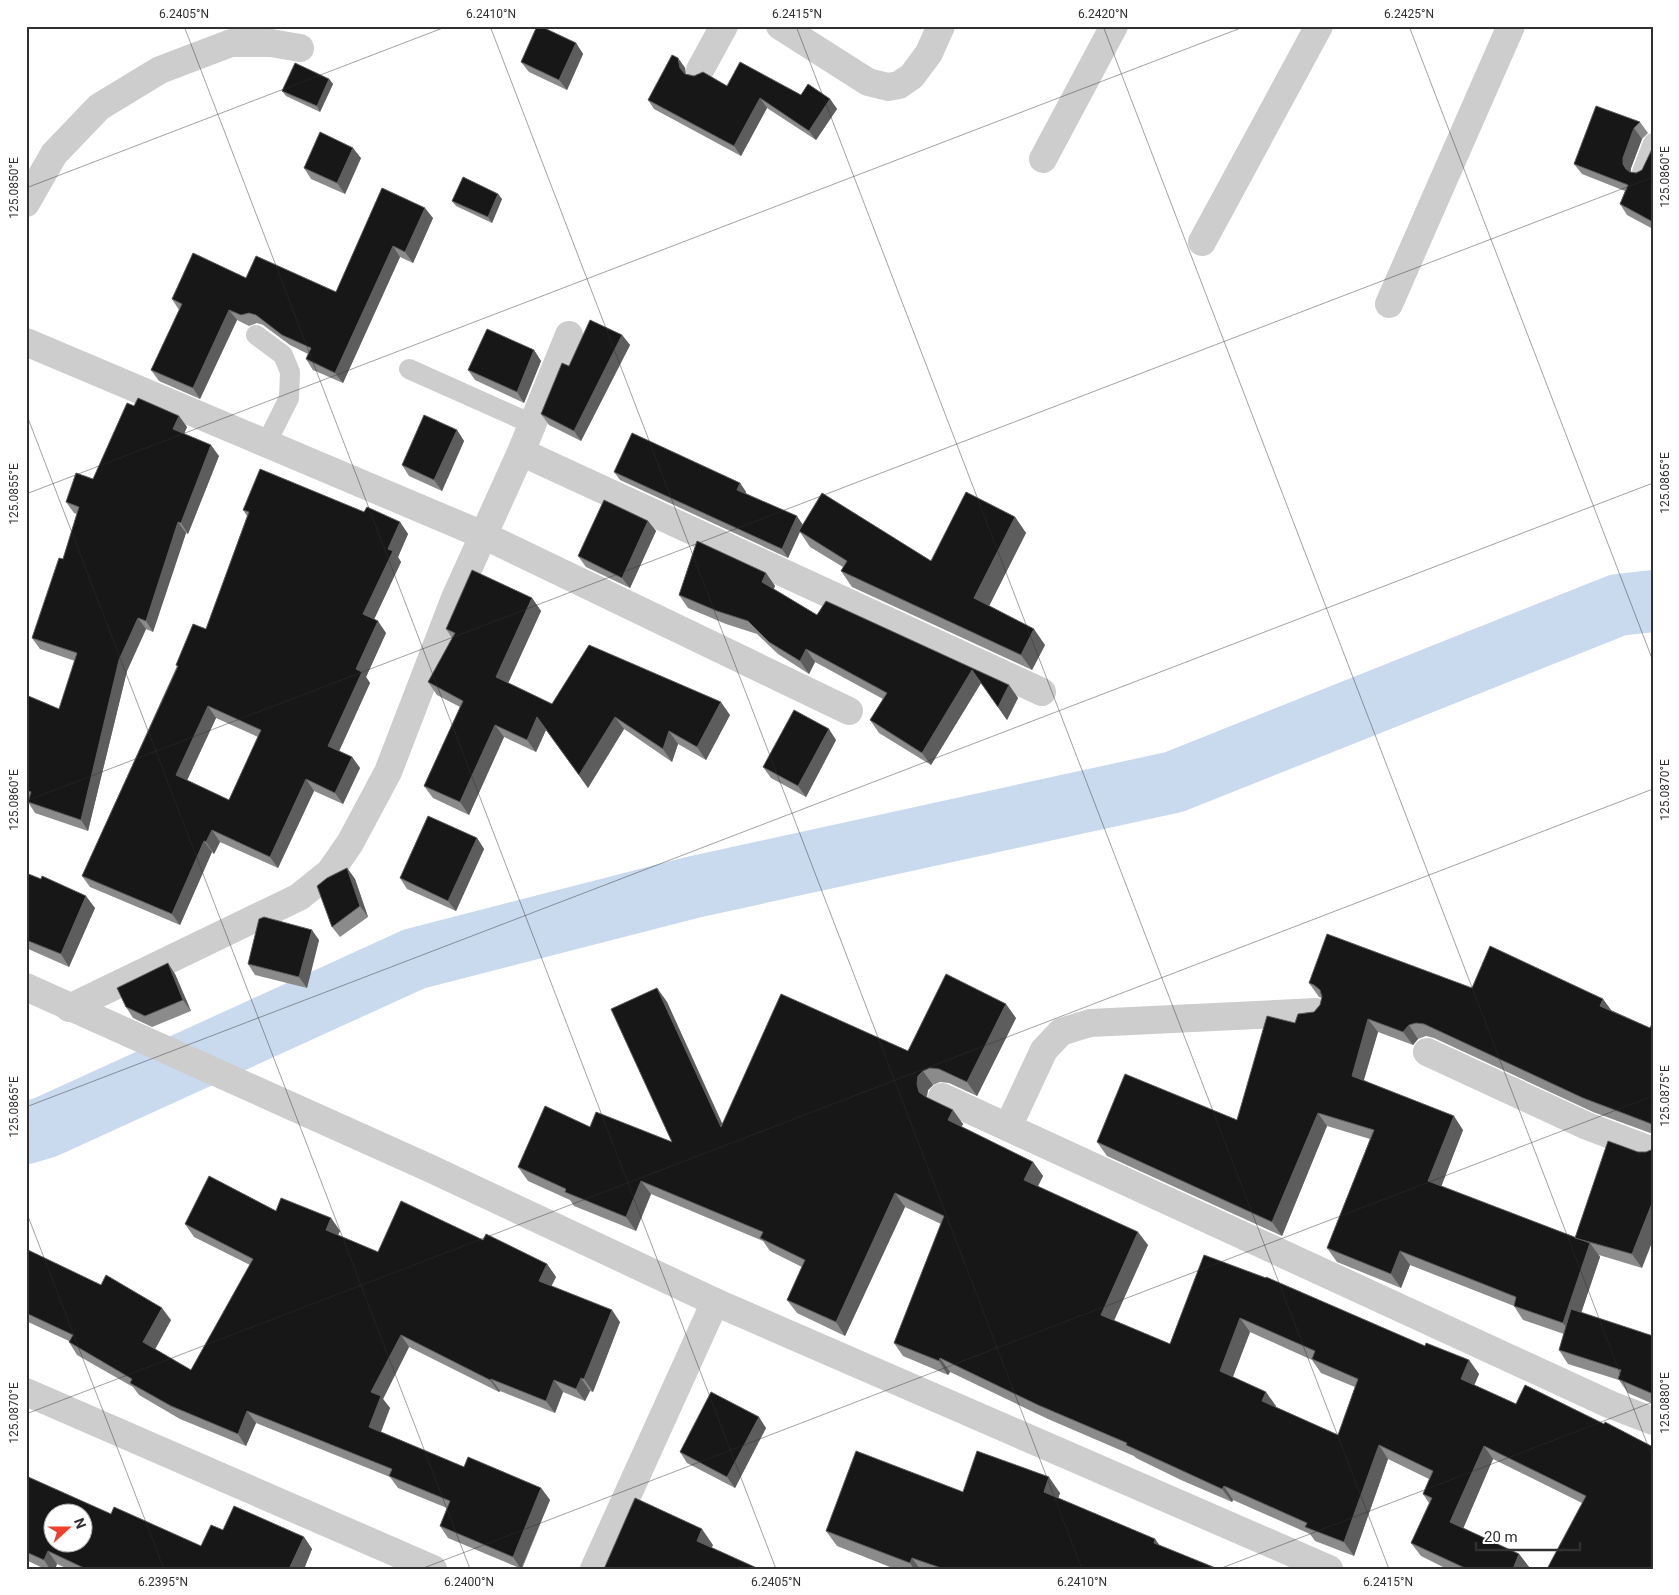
<svg xmlns="http://www.w3.org/2000/svg" width="1679" height="1595" viewBox="0 0 1679 1595" font-family="Roboto,sans-serif">
  <style>
    .lines { fill: none; stroke-linecap: round; stroke-linejoin: round }
    .river { stroke: #c9d9ee; stroke-width: 62 }
    .service { stroke: #cdcdcd; stroke-width: 20 }
    .minor { stroke: #cdcdcd; stroke-width: 28 }
    .tertiary { stroke: #cdcdcd; stroke-width: 28 }
    .wall { fill: #8b8b8b; fill-rule: evenodd }
    .shaded-wall { fill: #5d5d5d }
    .building { fill: #171717; stroke: #5d5d5d; fill-rule: evenodd }
    .ticks { fill: none; stroke: #303030; stroke-width: 1; stroke-opacity: 0.45 }
    .neatline { fill: none; stroke: #303030; stroke-width: 2 }
    .ticks-label { font-size: 12px; text-anchor: middle; fill: #303030 }
  </style>
  <rect width="100%" height="100%" fill="#fff"/>
  <g class="lines">
    <!-- river -->
    <polyline class="river" points="26,1133 46,1127 414,959 694,887 1174,782 1618,605 1653,601"/>
    <!-- service -->
    <g class="service">
      <polyline points="1642,172 1653,143"/>
      <polyline points="256,335 283,355 290,372 289,398 266,444"/>
      <polyline points="409,369 532,424"/>
    </g>
    <!-- minor -->
    <g class="minor">
      <polyline points="780,26 868,82 888,87 899,85 912,76 929,53 941,26"/>
      <polyline points="700,70 724,26"/>
      <polyline points="1043,159 1114,26"/>
      <polyline points="26,203 54,154 99,107 160,70 231,43 271,43 300,48"/>
      <polyline points="1202,242 1319,26"/>
      <polyline points="1389,304 1511,26"/>
      <polyline points="26,342 483,535 849,711"/>
      <polyline points="521,452 1042,692"/>
      <polyline points="69,1008 299,897 330,872 350,843 388,772 455,598 521,452 569,335"/>
      <polyline points="1427,1052 1587,1126 1653,1151"/>
      <polyline points="942,1097 1611,1405 1653,1421"/>
      <polyline points="1008,1127 1044,1050 1061,1032 1090,1023 1316,1012"/>
      <polyline points="26,1392 433,1569"/>
      <polyline points="594,1569 715,1302"/>
    </g>
    <!-- tertiary -->
    <polyline class="tertiary" points="26,987 427,1167 715,1302 1329,1569"/>
  </g>
  <!-- wall -->
  <g class="wall">
    <polygon points="576,43 583,54 567,90 529,72 521,62"/>
    <polygon points="678,58 685,68 686,74 727,86 830,99 837,109 816,140 767,108 741,156 654,109 648,100"/>
    <polygon points="329,79 333,84 320,112 286,96 282,91"/>
    <polygon points="1640,122 1648,133 1642,139 1631,168 1631,172 1636,173 1642,170 1653,150 1653,229 1627,215 1620,204 1625,191 1582,174 1574,164"/>
    <polygon points="361,158 345,194 311,179 304,168"/>
    <polygon points="382,188 433,218 413,263 400,257 343,383 313,370 306,359 308,354 290,345 263,325 257,323 249,326 237,320 200,399 159,381 151,370 179,310 172,299 246,278 336,292"/>
    <polygon points="498,194 502,199 492,223 456,206 452,201"/>
    <polygon points="622,335 630,345 581,441 549,425 541,414 569,366"/>
    <polygon points="534,350 541,361 524,403 475,380 468,370"/>
    <polygon points="134,406 179,416 187,427 184,434 219,456 188,534 186,533 153,632 146,629 127,671 88,831 35,813 28,802 29,798 26,797 26,695 59,709 75,661 40,649 32,638 63,559 77,514 74,513 66,502 93,479"/>
    <polygon points="457,430 464,441 442,491 409,476 402,465"/>
    <polygon points="614,472 740,483 746,492 746,493 803,525 931,561 1015,517 1026,533 989,606 1045,645 1032,670 852,587 841,571 843,567 810,547 800,532 788,558 620,480"/>
    <path d="M243,510L364,512L400,522L408,534L398,557L401,562L374,619L386,633L366,677L370,683L339,751L352,757L360,768L343,804L314,791L278,868L220,842L214,854L212,852L180,925L90,887L82,876L177,666L176,665L206,629L247,516ZM216,718L258,737L229,800L187,780Z"/>
    <polygon points="648,521 656,531 630,588 586,567 578,556"/>
    <polygon points="766,573 775,586 774,589 817,615 1009,685 1018,698 1007,720 981,683 931,765 879,733 870,720 883,699 815,662 809,674 778,654 757,634 726,624 688,608 679,595"/>
    <polygon points="532,598 541,611 508,683 552,704 730,715 706,760 678,744 672,762 624,729 588,788 546,730 536,752 504,737 469,815 433,798 424,786 460,707 437,695 428,682 452,638 446,629"/>
    <polygon points="836,740 806,797 771,778 763,767"/>
    <polygon points="477,838 484,849 456,911 407,889 400,878"/>
    <polygon points="347,868 355,879 368,917 340,937 332,927"/>
    <polygon points="26,873 95,908 69,967 26,948"/>
    <polygon points="319,940 307,988 255,975 248,964"/>
    <polygon points="175,974 191,1011 152,1027 133,1018 126,1007"/>
    <polygon points="1309,983 1472,988 1603,999 1611,1010 1650,1028 1653,1022 1653,1134 1593,1112 1434,1038 1426,1036 1418,1039 1413,1045 1378,1032 1364,1080 1463,1130 1441,1186 1575,1238 1608,1141 1642,1268 1599,1255 1600,1257 1581,1313 1653,1336 1653,1404 1628,1393 1619,1380 1568,1364 1559,1350 1564,1334 1523,1320 1514,1306 1410,1265 1401,1288 1337,1262 1327,1248 1370,1139 1327,1126 1282,1236 1107,1156 1097,1142 1237,1120 1295,1023 1314,1012 1320,1005 1322,998 1319,997"/>
    <path d="M657,988L667,1002L722,1123L908,1051L1016,1018L977,1096L949,1083L940,1082L933,1085L928,1090L927,1098L963,1124L961,1127L1033,1162L1043,1176L1038,1186L1148,1245L1114,1321L1170,1344L1204,1255L1425,1346L1469,1360L1479,1374L1474,1385L1516,1404L1604,1424L1653,1447L1582,1503L1493,1459L1463,1528L1519,1554L1529,1567L1528,1569H1447L1421,1556L1411,1543L1429,1503L1423,1494L1429,1479L1388,1459L1354,1556L1315,1541L1310,1534L1233,1500L1232,1502L1181,1480L1136,1458L1134,1456L1048,1419L950,1372L948,1375L903,1356L894,1343L941,1224L905,1207L845,1336L797,1313L787,1300L802,1267L770,1251L763,1241L651,1194L636,1231L574,1206L570,1200L528,1181L518,1167L590,1127L672,1142ZM1250,1332L1312,1360L1321,1373L1355,1387L1338,1435L1275,1407L1276,1406L1233,1377Z"/>
    <polygon points="276,1211 331,1218 340,1231 338,1235 378,1252 483,1240 547,1264 556,1277 551,1286 620,1322 593,1392 590,1391 585,1401 563,1392 555,1413 500,1391 499,1392 409,1347 383,1399 390,1408 381,1432 464,1467 541,1488 550,1500 522,1569 448,1538 440,1526 447,1508 398,1488 390,1477 256,1423 246,1446 180,1419 139,1395 133,1387 77,1355 69,1342 69,1341 26,1321 26,1253 171,1320 155,1349 191,1370 250,1265 194,1237 185,1224"/>
    <polygon points="766,1428 735,1488 687,1463 680,1452"/>
    <polygon points="26,1476 111,1514 201,1546 223,1530 304,1537 312,1549 304,1569 68,1569 57,1564 55,1569 45,1569 26,1560"/>
    <polygon points="963,1492 1060,1493 1058,1498 1155,1539 1160,1546 1218,1569 895,1569 837,1546 826,1531"/>
  </g>
  <!-- shaded-wall -->
  <g class="shaded-wall">
    <polygon points="576,43 583,54 567,90 559,80"/>
    <polygon points="678,58 685,68 686,78 680,68"/>
    <polygon points="329,79 333,84 320,112 317,106"/>
    <polygon points="760,98 767,108 741,156 734,146"/>
    <polygon points="830,99 837,109 816,140 809,131"/>
    <polygon points="1634,128 1642,139 1631,168 1630,174 1626,169 1623,164 1623,158"/>
    <polygon points="353,148 361,158 345,194 337,183"/>
    <polygon points="498,194 502,199 492,223 488,217"/>
    <polygon points="425,208 433,218 413,263 405,252"/>
    <polygon points="393,246 400,257 343,383 335,373"/>
    <polygon points="229,310 237,320 200,399 193,388"/>
    <polygon points="622,335 630,345 581,441 574,431"/>
    <polygon points="534,350 541,361 524,403 517,392"/>
    <polygon points="179,416 187,427 181,440 173,429"/>
    <polygon points="457,430 464,441 442,491 434,480"/>
    <polygon points="211,445 219,456 188,534 181,523"/>
    <polygon points="740,483 746,492 744,498 737,490"/>
    <polygon points="797,516 803,525 788,558 782,549"/>
    <polygon points="1015,517 1026,533 985,614 974,598"/>
    <polygon points="648,521 656,531 630,588 622,578"/>
    <polygon points="178,522 186,533 153,632 146,621"/>
    <polygon points="400,522 408,534 398,557 401,562 371,626 363,614 388,549"/>
    <polygon points="766,573 775,586 771,595 762,582"/>
    <polygon points="532,598 541,611 505,690 496,677"/>
    <polygon points="138,618 146,629 127,671 88,831 81,820 119,660"/>
    <polygon points="378,621 386,633 366,677 370,683 336,758 328,746 356,669"/>
    <polygon points="1034,629 1045,645 1032,670 1021,655"/>
    <polygon points="806,649 815,662 809,674 800,661"/>
    <polygon points="972,670 981,683 931,765 922,753"/>
    <polygon points="1009,685 1018,698 1007,720 998,707"/>
    <polygon points="721,702 730,715 706,760 697,747"/>
    <polygon points="208,706 216,718 184,787 176,775"/>
    <polygon points="537,717 546,730 536,752 527,740"/>
    <polygon points="615,717 624,729 588,788 579,775"/>
    <polygon points="495,725 504,737 469,815 460,802"/>
    <polygon points="829,729 836,740 806,797 798,786"/>
    <polygon points="669,731 678,744 672,762 663,749"/>
    <polygon points="352,757 360,768 343,804 335,793"/>
    <polygon points="306,779 314,791 278,868 270,857"/>
    <polygon points="212,830 220,842 214,854 206,842"/>
    <polygon points="477,838 484,849 456,911 448,901"/>
    <polygon points="204,841 212,852 180,925 172,914"/>
    <polygon points="347,868 355,879 368,917 360,906"/>
    <polygon points="86,896 95,908 69,967 61,954"/>
    <polygon points="312,930 319,940 307,988 299,977"/>
    <polygon points="168,963 175,974 191,1011 183,1000"/>
    <polygon points="657,988 667,1002 730,1141 721,1127"/>
    <polygon points="1603,999 1613,1013 1600,1006"/>
    <polygon points="1006,1004 1016,1018 977,1096 967,1082"/>
    <polygon points="1368,1019 1378,1032 1361,1089 1352,1076"/>
    <polygon points="1409,1025 1418,1039 1413,1045 1403,1032"/>
    <polygon points="923,1071 933,1085 928,1090 926,1098 919,1092 917,1084 918,1076"/>
    <polygon points="953,1110 963,1124 958,1134 948,1120"/>
    <polygon points="1318,1113 1327,1126 1282,1236 1272,1222"/>
    <polygon points="1454,1116 1463,1130 1438,1195 1428,1181"/>
    <polygon points="1033,1162 1043,1176 1034,1194 1024,1180"/>
    <polygon points="641,1181 651,1194 636,1231 626,1217"/>
    <polygon points="895,1193 905,1207 845,1336 836,1322"/>
    <polygon points="1653,1201 1653,1240 1642,1268 1632,1254"/>
    <polygon points="331,1218 340,1231 335,1242 326,1230"/>
    <polygon points="1138,1232 1148,1245 1110,1329 1101,1315"/>
    <polygon points="1590,1243 1600,1257 1573,1337 1563,1323"/>
    <polygon points="1400,1251 1410,1265 1401,1288 1391,1274"/>
    <polygon points="547,1264 556,1277 548,1293 539,1281"/>
    <polygon points="162,1308 171,1320 152,1355 143,1342"/>
    <polygon points="612,1310 620,1322 593,1392 584,1379"/>
    <polygon points="1240,1318 1250,1332 1230,1384 1220,1371"/>
    <polygon points="401,1335 409,1347 383,1399 390,1408 378,1439 369,1427 371,1392"/>
    <polygon points="940,1358 950,1372 948,1375 939,1361"/>
    <polygon points="1469,1360 1479,1374 1471,1393 1461,1379"/>
    <polygon points="581,1378 590,1391 585,1401 576,1389"/>
    <polygon points="491,1379 500,1391 499,1392 490,1380"/>
    <polygon points="554,1380 563,1392 555,1413 546,1401"/>
    <polygon points="1266,1392 1276,1406 1272,1415 1262,1401"/>
    <polygon points="247,1411 256,1423 246,1446 238,1434"/>
    <polygon points="759,1417 766,1428 735,1488 727,1477"/>
    <polygon points="1379,1445 1388,1459 1354,1556 1344,1542"/>
    <polygon points="1484,1446 1493,1459 1460,1536 1450,1522"/>
    <polygon points="1049,1477 1060,1493 1055,1508 1044,1492"/>
    <polygon points="1224,1486 1233,1500 1232,1502 1222,1489"/>
    <polygon points="541,1488 550,1500 521,1569 513,1557"/>
    <polygon points="702,1529 713,1545 708,1557 697,1541"/>
    <polygon points="304,1537 312,1549 304,1569 289,1569"/>
    <polygon points="1155,1539 1166,1555 1154,1543"/>
    <polygon points="48,1551 57,1564 55,1569 50,1569 44,1560"/>
    <polygon points="1519,1554 1529,1567 1528,1569 1513,1569"/>
    <polygon points="912,1558 920,1569 914,1569 910,1563"/>
  </g>
  <!-- building -->
  <g class="building">
    <polygon points="537,26 540,26 576,43 559,80 521,62"/>
    <polygon points="672,55 678,58 680,68 685,74 694,76 703,72 727,86 740,62 801,95 808,84 830,99 809,131 760,98 734,146 648,100"/>
    <polygon points="295,63 329,79 317,106 282,91"/>
    <polygon points="1596,106 1640,122 1634,128 1623,158 1623,164 1626,169 1630,172 1636,173 1642,170 1652,149 1653,150 1653,222 1620,204 1628,185 1574,164"/>
    <polygon points="320,132 353,148 337,183 304,168"/>
    <polygon points="463,177 498,194 488,217 452,201"/>
    <polygon points="382,188 425,208 405,252 393,246 335,373 306,359 311,348 282,335 256,315 249,313 241,315 229,310 193,388 151,370 182,304 172,299 193,253 246,278 256,256 336,292"/>
    <polygon points="590,320 622,335 574,431 541,414 562,363 569,366"/>
    <polygon points="487,329 534,350 517,392 468,370"/>
    <polygon points="138,398 179,416 173,429 211,445 181,523 178,522 146,621 138,618 119,660 81,820 28,802 31,792 26,790 26,695 59,709 77,653 32,638 59,558 63,559 79,507 66,502 76,473 93,479 127,403 134,406"/>
    <polygon points="424,415 457,430 434,480 402,465"/>
    <polygon points="632,433 740,483 737,490 797,516 782,549 614,472"/>
    <path d="M260,469L364,512L367,507L400,522L388,549L393,551L363,614L378,621L356,669L362,672L328,746L352,757L335,793L306,779L270,857L212,830L206,842L204,841L172,914L82,876L178,666L176,665L193,624L206,629L249,512L243,510ZM208,706L261,730L229,800L176,775Z"/>
    <polygon points="966,492 1015,517 974,598 1034,629 1021,655 841,571 847,561 799,531 822,493 931,561"/>
    <polygon points="604,500 648,521 622,578 578,556"/>
    <polygon points="697,541 766,573 762,582 817,615 826,601 1009,685 998,707 972,670 922,753 870,720 887,693 806,649 800,661 769,642 748,621 717,611 679,595"/>
    <polygon points="472,570 532,598 496,677 552,704 589,645 721,702 697,747 669,731 663,749 615,717 579,775 537,717 527,740 495,725 460,802 424,786 463,701 428,682 455,633 446,629"/>
    <polygon points="794,710 829,729 798,786 763,767"/>
    <polygon points="428,816 477,838 448,901 400,878"/>
    <polygon points="347,868 360,906 332,927 317,886 327,878"/>
    <polygon points="26,873 41,879 42,876 86,896 61,954 26,940"/>
    <polygon points="264,917 312,930 299,977 248,964 259,919"/>
    <polygon points="1327,934 1472,988 1490,946 1603,999 1600,1006 1650,1028 1653,1022 1653,1125 1649,1123 1583,1098 1424,1024 1416,1023 1409,1025 1403,1032 1368,1019 1352,1076 1454,1116 1428,1181 1590,1243 1563,1323 1514,1306 1516,1297 1400,1251 1391,1274 1327,1248 1374,1130 1318,1113 1272,1222 1097,1142 1125,1074 1237,1120 1267,1016 1295,1023 1298,1014 1314,1012 1320,1005 1322,997 1320,990 1314,985 1309,983"/>
    <polygon points="168,963 183,1000 145,1016 126,1007 117,988"/>
    <path d="M946,974L1006,1004L967,1082L939,1069L930,1068L923,1071L918,1076L917,1084L919,1092L926,1097L953,1110L948,1120L1033,1162L1024,1180L1138,1232L1101,1315L1170,1344L1204,1255L1266,1278V1277L1425,1346L1426,1343L1469,1360L1461,1379L1516,1404L1525,1385L1604,1424L1605,1422L1653,1447V1569H1547L1586,1496L1484,1446L1450,1522L1519,1554L1513,1569H1467L1411,1543L1432,1498L1423,1494L1433,1471L1379,1445L1344,1542L1305,1527L1307,1523L1224,1486L1222,1489L1172,1466L1126,1445L1127,1443L1038,1405L940,1358L939,1361L894,1343L944,1216L895,1193L836,1322L787,1300L805,1260L760,1238L763,1232L641,1181L626,1217L565,1192L566,1189L518,1167L545,1106L590,1127L596,1112L672,1142L611,1009L657,988L721,1127L781,994L908,1051ZM1240,1318L1315,1351L1312,1359L1358,1379L1338,1435L1262,1401L1266,1392L1220,1371Z"/>
    <polygon points="1608,1141 1638,1152 1646,1152 1653,1149 1653,1201 1632,1254 1575,1238"/>
    <polygon points="209,1176 276,1211 281,1198 331,1218 326,1230 378,1252 401,1201 483,1240 486,1234 547,1264 539,1281 612,1310 584,1379 581,1378 576,1389 554,1380 546,1401 491,1379 490,1380 401,1335 371,1392 381,1396 369,1427 464,1467 468,1457 541,1488 513,1557 440,1526 450,1501 389,1476 392,1469 247,1411 238,1434 171,1406 130,1383 132,1379 69,1342 73,1335 26,1313 26,1253 28,1250 101,1285 106,1275 162,1308 143,1342 191,1370 253,1259 185,1224"/>
    <polygon points="1571,1309 1653,1336 1653,1394 1618,1379 1621,1370 1559,1350"/>
    <polygon points="711,1392 759,1417 727,1477 680,1452"/>
    <polygon points="856,1451 963,1492 977,1451 1049,1477 1044,1492 1155,1539 1154,1543 1218,1569 944,1569 912,1558 910,1563 826,1531"/>
    <path d="M26,1476L111,1514L114,1507L201,1546L211,1525L223,1530L234,1506L304,1537L289,1569H86L48,1551L44,1560L26,1552ZM52,1512H82V1542H52Z"/>
    <polygon points="635,1498 702,1529 697,1541 759,1569 604,1569"/>
  </g>
  <!-- ticks -->
  <path class="ticks" d="M184,26L776,1569M490,26L1082,1569M796,26L1389,1569M1103,26L1653,1459M1409,26L1653,661M26,188L448,26M26,413L470,1569M26,494L1246,26M26,801L1653,177M26,1107L1653,483M26,1211L164,1569M26,1414L1653,789M421,1569L1653,1096M1219,1569L1653,1402"/>
  <!-- border -->
  <rect width="1679" height="1595" fill="none" stroke="#ffffff" stroke-width="55"/>
  <!-- north arrow -->
  <g transform="translate(68 1528) rotate(69)"><circle r="24" fill="#ffffff" stroke="#acacac"/>
  <path d="M0-4L9 19L0 12L-9 19Z" fill="#ee402b"/>
  <text y="-8" font-size="14" font-weight="bold" text-anchor="middle" fill="#303030">N</text>
  </g>
  <!-- scale -->
  <path d="M1476 1542v8h104v-8" fill="none" stroke="#303030" stroke-width="2.5"/>
  <text x="1484" y="1542" font-size="15" fill="#303030" stroke="#ffffff" stroke-width="4" paint-order="stroke">20 m</text>
  <rect x="28" y="28" width="1624" height="1540" class="neatline"/>
  <g class="ticks-label">
    <text x="184" y="18">6.2405°N</text>
    <text x="491" y="18">6.2410°N</text>
    <text x="797" y="18">6.2415°N</text>
    <text x="1103" y="18">6.2420°N</text>
    <text x="1409" y="18">6.2425°N</text>
    <text transform="translate(1665 177) rotate(-90)" y="4">125.0860°E</text>
    <text transform="translate(14 188) rotate(-90)" y="4">125.0850°E</text>
    <text transform="translate(1665 483) rotate(-90)" y="4">125.0865°E</text>
    <text transform="translate(14 494) rotate(-90)" y="4">125.0855°E</text>
    <text transform="translate(1665 790) rotate(-90)" y="4">125.0870°E</text>
    <text transform="translate(14 800) rotate(-90)" y="4">125.0860°E</text>
    <text transform="translate(1665 1096) rotate(-90)" y="4">125.0875°E</text>
    <text transform="translate(14 1107) rotate(-90)" y="4">125.0865°E</text>
    <text transform="translate(1665 1403) rotate(-90)" y="4">125.0880°E</text>
    <text transform="translate(14 1413) rotate(-90)" y="4">125.0870°E</text>
    <text x="163" y="1586">6.2395°N</text>
    <text x="469" y="1586">6.2400°N</text>
    <text x="776" y="1586">6.2405°N</text>
    <text x="1082" y="1586">6.2410°N</text>
    <text x="1388" y="1586">6.2415°N</text>
  </g>
</svg>
